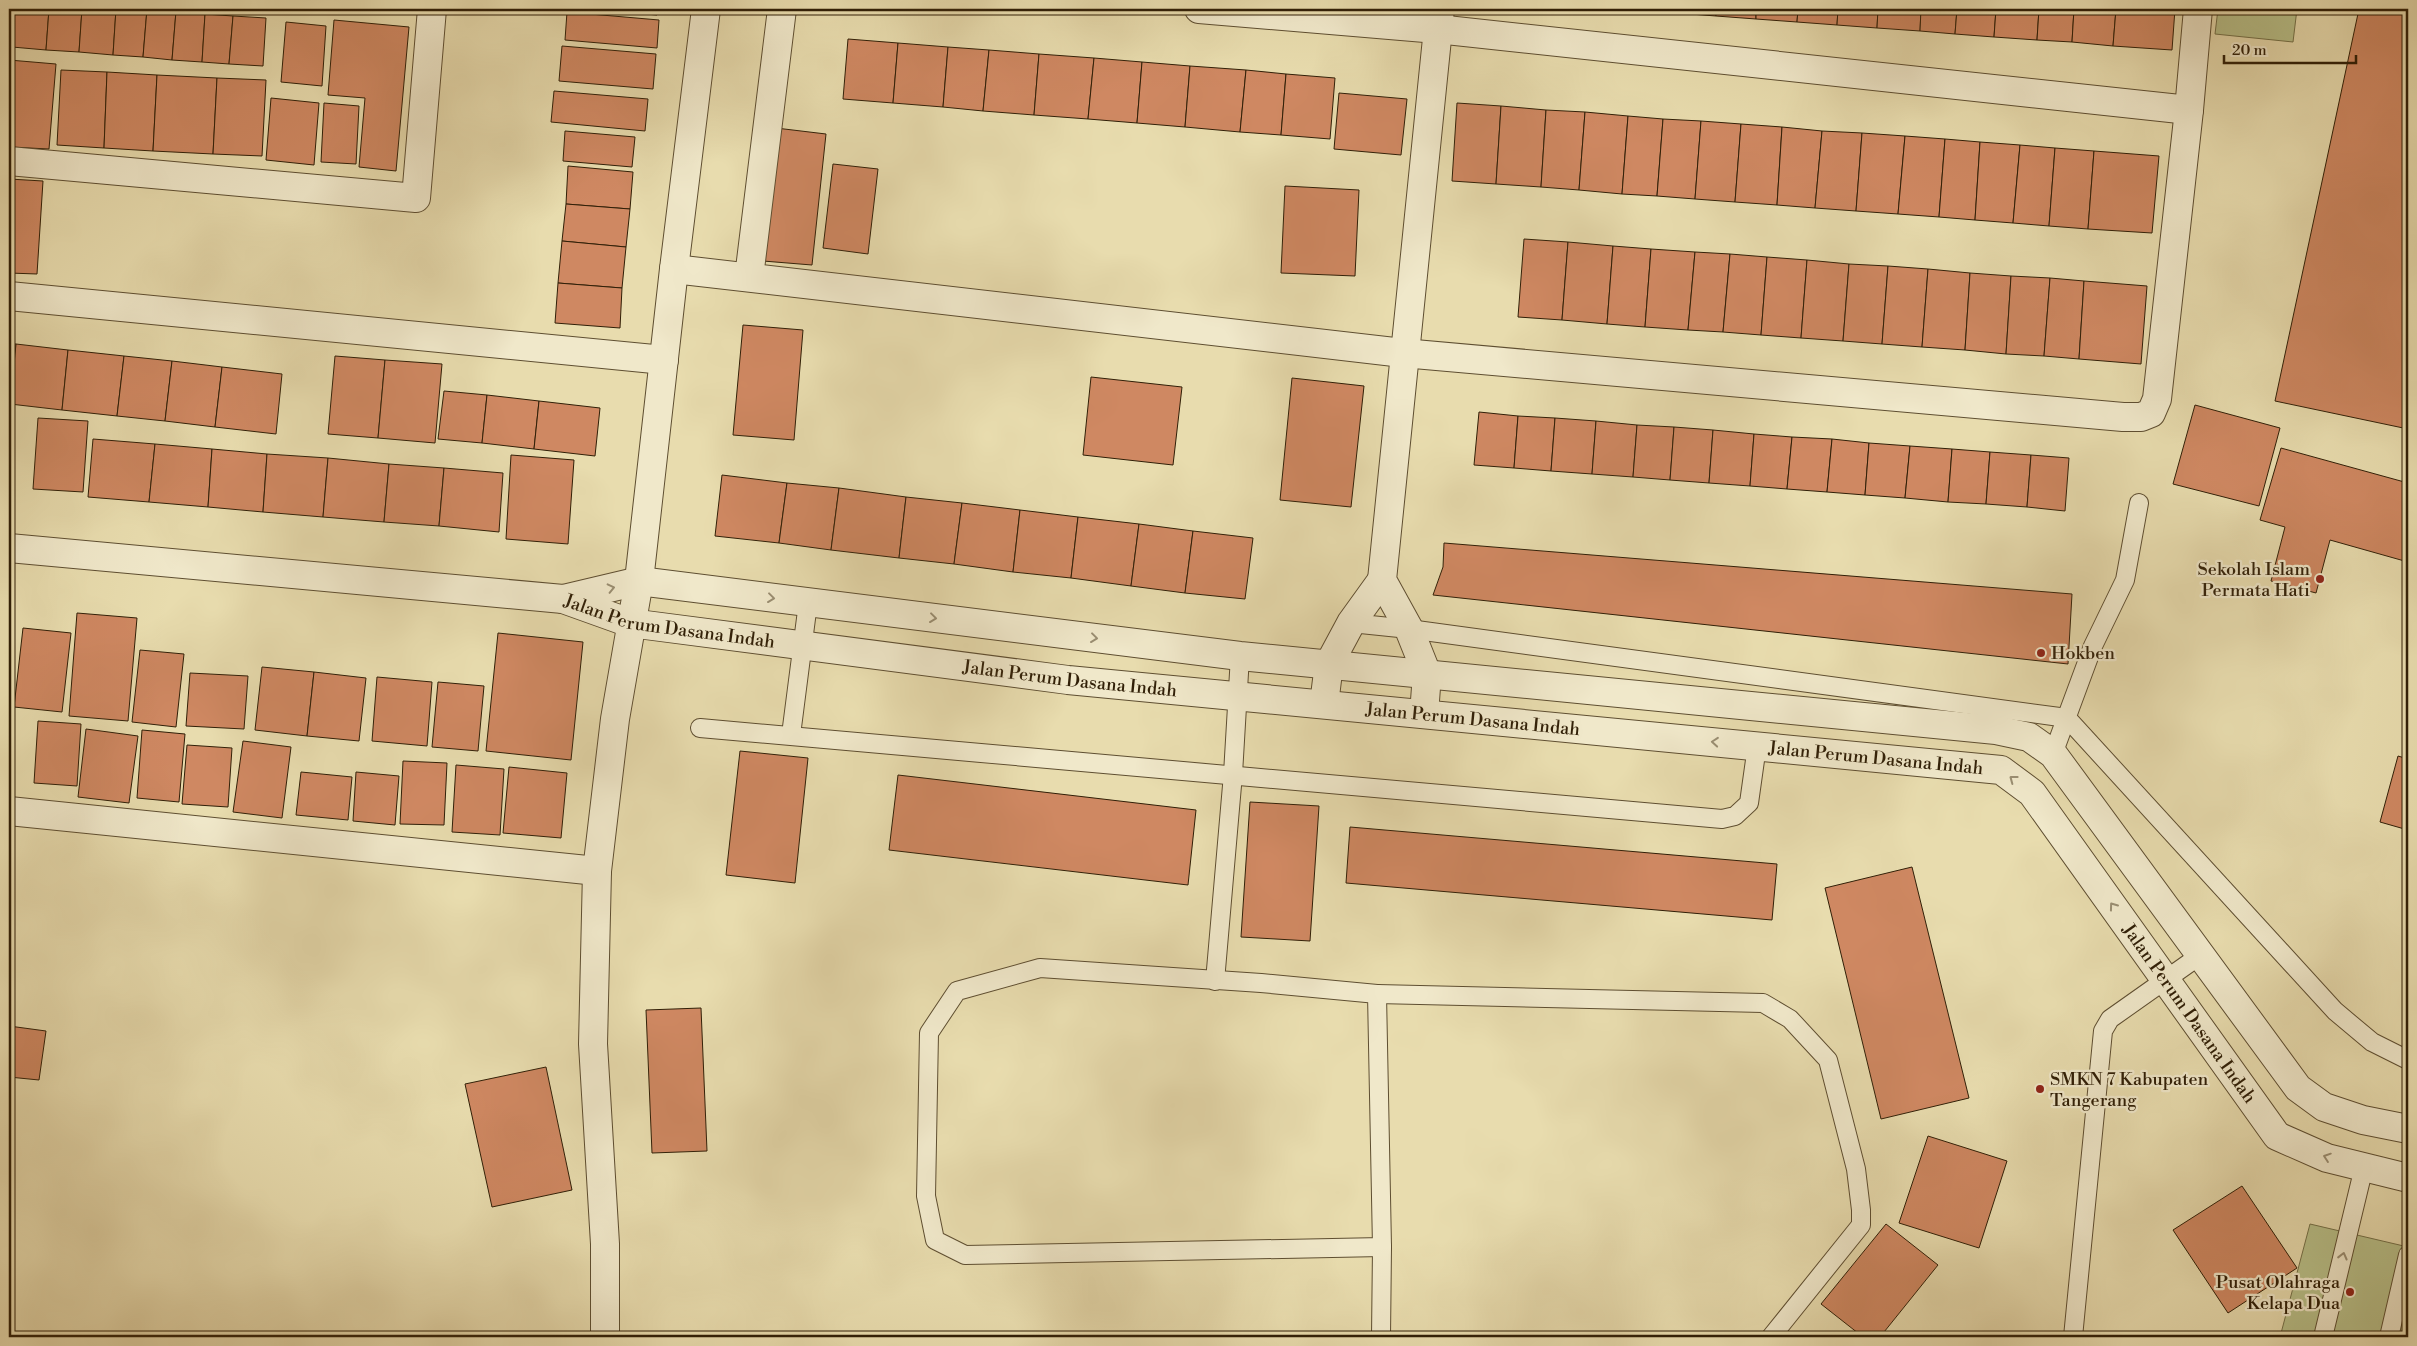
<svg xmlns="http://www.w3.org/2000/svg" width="2417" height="1346" viewBox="0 0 2417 1346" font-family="'Libre Bodoni',serif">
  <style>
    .green { fill: #b8c089; stroke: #747048 }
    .building { fill: #cf8862; stroke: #301f07 }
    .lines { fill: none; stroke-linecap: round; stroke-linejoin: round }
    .service-casing { stroke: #5e4e31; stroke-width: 20 }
    .minor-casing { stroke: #5e4e31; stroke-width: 30 }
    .tertiary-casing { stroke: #5e4e31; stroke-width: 30 }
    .service { stroke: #f0e8ca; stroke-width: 18 }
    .minor { stroke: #f0e8ca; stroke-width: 28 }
    .tertiary { stroke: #f0e8ca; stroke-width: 28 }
    .oneway { stroke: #9a8e72 }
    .poi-dot { fill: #8f2418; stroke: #f0e8ca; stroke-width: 2 }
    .labels { text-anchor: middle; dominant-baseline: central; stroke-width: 4.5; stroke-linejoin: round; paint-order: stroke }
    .poi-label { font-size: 18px; fill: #301f07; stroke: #f0e8ca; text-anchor: end }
    .street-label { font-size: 18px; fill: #301f07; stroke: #f0e8ca }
  </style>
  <rect width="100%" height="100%" fill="#e8dcae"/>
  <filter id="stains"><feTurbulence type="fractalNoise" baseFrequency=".004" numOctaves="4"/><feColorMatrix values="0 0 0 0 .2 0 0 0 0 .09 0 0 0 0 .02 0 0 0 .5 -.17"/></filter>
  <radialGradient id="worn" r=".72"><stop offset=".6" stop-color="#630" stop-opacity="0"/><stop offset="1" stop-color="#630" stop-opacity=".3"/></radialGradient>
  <!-- green -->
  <g class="green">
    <polygon points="2218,9 2297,9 2293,42 2215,34"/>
    <polygon points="2310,1224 2408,1247 2408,1337 2280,1337"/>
  </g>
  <!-- building -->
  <g class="building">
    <polygon points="9,9 15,9 12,47 9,47"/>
    <polygon points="15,9 49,9 46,50 12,47"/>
    <polygon points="49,9 82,9 79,52 46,50"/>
    <polygon points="82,9 116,9 113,55 79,52"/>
    <polygon points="116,9 147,9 143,57 113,55"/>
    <polygon points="147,9 176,11 172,60 143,57"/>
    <polygon points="586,9 658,9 657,15"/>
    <polygon points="1643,9 1678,9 1678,13"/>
    <polygon points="1678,9 1716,9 1716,16 1678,13"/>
    <polygon points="1716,9 1756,9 1756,19 1716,16"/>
    <polygon points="1756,9 1798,9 1797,22 1756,19"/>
    <polygon points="1798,9 1838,9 1837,25 1797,22"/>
    <polygon points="1838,9 1878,9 1877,28 1837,25"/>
    <polygon points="1878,9 1921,9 1920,31 1877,28"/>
    <polygon points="1921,9 1957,9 1955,34 1920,31"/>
    <polygon points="1957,9 1996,9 1994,37 1955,34"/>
    <polygon points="1996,9 2039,9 2037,40 1994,37"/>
    <polygon points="2039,9 2074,9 2072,42 2037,40"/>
    <polygon points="2074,9 2116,9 2113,46 2072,42"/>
    <polygon points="2116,9 2175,9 2172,50 2113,46"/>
    <polygon points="2359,9 2408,9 2408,429 2275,401"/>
    <polygon points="176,11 205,14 202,62 172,60"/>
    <polygon points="567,12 659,20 657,48 565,40"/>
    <polygon points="205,14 233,16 229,64 202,62"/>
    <polygon points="233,16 266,18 263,66 229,64"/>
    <polygon points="334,20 409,27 396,171 359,167 365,98 328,95"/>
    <polygon points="286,22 326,26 322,86 281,82"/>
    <polygon points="848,39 898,43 893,103 843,99"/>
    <polygon points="898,43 948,47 943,107 893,103"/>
    <polygon points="562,46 656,54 653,89 559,81"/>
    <polygon points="948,47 989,50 983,111 943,107"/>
    <polygon points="989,50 1039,54 1034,115 983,111"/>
    <polygon points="1039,54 1094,58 1088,119 1034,115"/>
    <polygon points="1094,58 1142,62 1137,123 1088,119"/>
    <polygon points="9,60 56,64 49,149 9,147"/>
    <polygon points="1142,62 1190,66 1185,127 1137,123"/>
    <polygon points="1190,66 1246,70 1240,132 1185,127"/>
    <polygon points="61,70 107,72 104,148 57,145"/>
    <polygon points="1246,70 1286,74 1281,135 1240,132"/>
    <polygon points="107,72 157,75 153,151 104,148"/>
    <polygon points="1286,74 1335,78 1330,139 1281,135"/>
    <polygon points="157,75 217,78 213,154 153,151"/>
    <polygon points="217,78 266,80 262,156 213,154"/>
    <polygon points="554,91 648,99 645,131 551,122"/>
    <polygon points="1339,93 1407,99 1401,155 1334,149"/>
    <polygon points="271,98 319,103 314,165 266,160"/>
    <polygon points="324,103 359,106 356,164 321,162"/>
    <polygon points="1457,103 1501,106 1496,184 1452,181"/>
    <polygon points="1501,106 1546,110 1541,187 1496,184"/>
    <polygon points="1546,110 1585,112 1579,190 1541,187"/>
    <polygon points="1585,112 1628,116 1622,194 1579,190"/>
    <polygon points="1628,116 1663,119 1657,196 1622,194"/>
    <polygon points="1663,119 1701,121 1695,199 1657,196"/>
    <polygon points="1701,121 1741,124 1735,202 1695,199"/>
    <polygon points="1741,124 1782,127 1777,205 1735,202"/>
    <polygon points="1782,127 1822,131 1815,208 1777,205"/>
    <polygon points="776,128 826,134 812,265 763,261"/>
    <polygon points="565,131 635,137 632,167 563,161"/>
    <polygon points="1822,131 1862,133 1856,211 1815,208"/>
    <polygon points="1862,133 1905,136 1898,214 1856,211"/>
    <polygon points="1905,136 1945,139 1939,217 1898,214"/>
    <polygon points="1945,139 1980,142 1975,220 1939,217"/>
    <polygon points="1980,142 2020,145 2013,223 1975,220"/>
    <polygon points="2020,145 2055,148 2049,226 2013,223"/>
    <polygon points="2055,148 2094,151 2088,229 2049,226"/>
    <polygon points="2094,151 2159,156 2152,233 2088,229"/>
    <polygon points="833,164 878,169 868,254 823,248"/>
    <polygon points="568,166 633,172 630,209 566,204"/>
    <polygon points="9,179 43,181 37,274 9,273"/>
    <polygon points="1285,186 1359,190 1355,276 1281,273"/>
    <polygon points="566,204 630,209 626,247 562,241"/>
    <polygon points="1524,239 1568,242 1562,320 1518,317"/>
    <polygon points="562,241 626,247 622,288 558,283"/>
    <polygon points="1568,242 1613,246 1607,324 1562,320"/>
    <polygon points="1613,246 1651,249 1645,327 1607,324"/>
    <polygon points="1651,249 1695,252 1688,330 1645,327"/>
    <polygon points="1695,252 1730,254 1723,332 1688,330"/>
    <polygon points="1730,254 1767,257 1761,335 1723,332"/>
    <polygon points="1767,257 1807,260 1801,338 1761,335"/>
    <polygon points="1807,260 1849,264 1843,341 1801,338"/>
    <polygon points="1849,264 1888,266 1882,344 1843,341"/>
    <polygon points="1888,266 1928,269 1922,347 1882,344"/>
    <polygon points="1928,269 1970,273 1965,350 1922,347"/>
    <polygon points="1970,273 2011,276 2006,354 1965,350"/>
    <polygon points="2011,276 2050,278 2044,356 2006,354"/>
    <polygon points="2050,278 2084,281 2079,359 2044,356"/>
    <polygon points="2084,281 2147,286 2141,364 2079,359"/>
    <polygon points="558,283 622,288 620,328 555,323"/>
    <polygon points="743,325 803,330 794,440 733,435"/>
    <polygon points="9,343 16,344 10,404 9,404"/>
    <polygon points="16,344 68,350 62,410 10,404"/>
    <polygon points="68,350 124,356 117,416 62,410"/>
    <polygon points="124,356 172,361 165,421 117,416"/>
    <polygon points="335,356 385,360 378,438 328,434"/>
    <polygon points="385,360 442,364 435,443 378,438"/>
    <polygon points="172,361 222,367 215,427 165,421"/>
    <polygon points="222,367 282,374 276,434 215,427"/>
    <polygon points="1091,377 1182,387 1173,465 1083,455"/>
    <polygon points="1292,378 1364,386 1351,507 1280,500"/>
    <polygon points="444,391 487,395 482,443 438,439"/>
    <polygon points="487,395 539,401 534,449 482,443"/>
    <polygon points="539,401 600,408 595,456 534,449"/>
    <polygon points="2195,405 2280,428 2259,506 2173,484"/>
    <polygon points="1479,412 1518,416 1514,468 1474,465"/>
    <polygon points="1518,416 1555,418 1551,471 1514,468"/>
    <polygon points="38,418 88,421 83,492 33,489"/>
    <polygon points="1555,418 1596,421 1592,474 1551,471"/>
    <polygon points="1596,421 1637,425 1633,477 1592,474"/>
    <polygon points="1637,425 1674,427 1670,480 1633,477"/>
    <polygon points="1674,427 1713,430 1709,483 1670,480"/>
    <polygon points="1713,430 1754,434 1750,486 1709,483"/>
    <polygon points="1754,434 1792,437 1787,489 1750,486"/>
    <polygon points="1792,437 1832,439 1827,492 1787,489"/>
    <polygon points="93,439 155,444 149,502 88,497"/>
    <polygon points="1832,439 1869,443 1865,495 1827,492"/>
    <polygon points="1869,443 1910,446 1905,498 1865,495"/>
    <polygon points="155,444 212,449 208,507 149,502"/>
    <polygon points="1910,446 1952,449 1948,502 1905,498"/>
    <polygon points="2281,448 2408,483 2408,562 2330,540 2316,593 2271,581 2285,527 2260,520"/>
    <polygon points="212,449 267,454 263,512 208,507"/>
    <polygon points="1952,449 1990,452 1986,504 1948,502"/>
    <polygon points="1990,452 2031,455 2027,507 1986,504"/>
    <polygon points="267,454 328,458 323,517 263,512"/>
    <polygon points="511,455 574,460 568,544 506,539"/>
    <polygon points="2031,455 2069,458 2065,511 2027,507"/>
    <polygon points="328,458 389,464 384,522 323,517"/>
    <polygon points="389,464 444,468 439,526 384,522"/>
    <polygon points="444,468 503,473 499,532 439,526"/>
    <polygon points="722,475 787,483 779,543 715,536"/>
    <polygon points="787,483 839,488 831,550 779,543"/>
    <polygon points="839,488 906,497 899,558 831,550"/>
    <polygon points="906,497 962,503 954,564 899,558"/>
    <polygon points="962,503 1020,510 1013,572 954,564"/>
    <polygon points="1020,510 1078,517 1071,578 1013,572"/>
    <polygon points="1078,517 1139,524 1131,586 1071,578"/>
    <polygon points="1139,524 1193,531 1185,593 1131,586"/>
    <polygon points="1193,531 1253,538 1245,599 1185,593"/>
    <polygon points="1444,543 2072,594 2068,664 1433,595 1443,567"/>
    <polygon points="77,613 137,618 128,721 69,716"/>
    <polygon points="23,628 71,633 62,712 14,707"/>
    <polygon points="498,633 583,642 571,760 486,751"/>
    <polygon points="140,650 184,654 176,727 132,722"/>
    <polygon points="262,667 314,672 307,736 255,730"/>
    <polygon points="314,672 366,678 359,741 307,736"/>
    <polygon points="190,673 248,676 244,729 186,726"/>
    <polygon points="377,677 432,682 427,746 372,741"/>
    <polygon points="438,682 484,686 478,751 432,747"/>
    <polygon points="38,721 81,724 77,786 34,783"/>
    <polygon points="86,729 138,736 129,803 78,797"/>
    <polygon points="142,730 185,734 179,802 137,798"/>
    <polygon points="243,741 291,747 282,818 233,812"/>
    <polygon points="187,745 232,748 228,807 182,804"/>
    <polygon points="740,751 808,758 795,883 726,875"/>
    <polygon points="2398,756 2408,759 2408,830 2380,822"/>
    <polygon points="403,761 447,763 444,825 400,824"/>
    <polygon points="456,765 504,769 500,835 452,832"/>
    <polygon points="509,767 567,773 561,838 503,833"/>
    <polygon points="301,772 352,777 348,820 296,815"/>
    <polygon points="356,772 399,776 395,825 353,821"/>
    <polygon points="898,775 1196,810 1188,885 889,850"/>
    <polygon points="1250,802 1319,806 1310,941 1241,937"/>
    <polygon points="1350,827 1777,864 1772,920 1346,883"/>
    <polygon points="1912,867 1969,1098 1881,1119 1825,888"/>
    <polygon points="701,1008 707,1151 652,1153 646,1010"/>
    <polygon points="9,1026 46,1031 39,1080 9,1077"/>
    <polygon points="546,1067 572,1190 492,1207 465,1084"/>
    <polygon points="1928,1136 2007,1161 1979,1248 1899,1223"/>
    <polygon points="2242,1186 2297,1268 2228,1313 2173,1230"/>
    <polygon points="1886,1224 1938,1265 1880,1337 1863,1337 1821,1304"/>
  </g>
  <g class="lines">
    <defs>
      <g id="service">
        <polyline points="1351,623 1409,629 2067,718 2335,1011 2372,1042 2408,1060"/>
        <polyline points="700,728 1722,819 1735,816 1749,803 1757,746"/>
        <polyline points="791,735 808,603"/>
        <polyline points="2053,754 2093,646 2125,580 2139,503"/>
        <polygon points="1040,968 1261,983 1377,994 1382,1247 965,1255 935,1240 926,1196 929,1033 957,991"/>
        <polyline points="1215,981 1233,774 1240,656"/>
        <polyline points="1377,994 1763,1003 1790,1019 1828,1060 1856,1169 1861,1210 1861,1225 1771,1337"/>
        <polyline points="1381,1337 1382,1247"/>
        <polyline points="2073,1337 2103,1031 2110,1019 2202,954"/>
        <polyline points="2323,1337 2364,1167"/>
        <polyline points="2389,1337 2408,1255"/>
      </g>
      <g id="minor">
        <polyline points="1199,9 1437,29 2189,110"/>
        <polyline points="9,161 416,198 432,9"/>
        <polyline points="674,269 1403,353 2123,417 2141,417 2151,413 2157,399 2189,110 2198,9"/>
        <polyline points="749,277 782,9"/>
        <polyline points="9,296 664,360"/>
        <polyline points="1324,704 1329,664 1351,623 1382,580"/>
        <polyline points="1424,714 1427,674 1409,629 1382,580 1440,9"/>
        <polyline points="9,811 597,871"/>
        <polyline points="605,1337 605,1244 593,1044 597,871 615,719 639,581 674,269 706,9"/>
      </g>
      <g id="tertiary">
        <path id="s1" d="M9,548L563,599L630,623L1068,680L2001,770L2032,793L2277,1136L2327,1158L2408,1178"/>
        <polyline points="563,599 639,581 1240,656 1996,730 2029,737 2053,754 2298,1088 2324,1107 2363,1120 2408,1129"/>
      </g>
    </defs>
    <!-- service casing -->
    <use href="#service" class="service-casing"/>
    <!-- minor casing -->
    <use href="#minor" class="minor-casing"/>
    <!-- tertiary casing -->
    <use href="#tertiary" class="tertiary-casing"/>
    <!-- service -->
    <use href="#service" class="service"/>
    <!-- minor -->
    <use href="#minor" class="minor"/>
    <!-- tertiary -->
    <use href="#tertiary" class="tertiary"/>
  </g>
  <!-- one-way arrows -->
  <defs><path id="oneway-chevron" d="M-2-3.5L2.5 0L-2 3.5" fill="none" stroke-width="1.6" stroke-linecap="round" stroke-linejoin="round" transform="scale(1.25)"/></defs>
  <g class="oneway">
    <use href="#oneway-chevron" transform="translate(611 588) rotate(-13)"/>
    <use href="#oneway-chevron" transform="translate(771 598) rotate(7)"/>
    <use href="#oneway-chevron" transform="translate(933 618) rotate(7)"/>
    <use href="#oneway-chevron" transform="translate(1094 638) rotate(7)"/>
    <use href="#oneway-chevron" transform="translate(1715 742) rotate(-175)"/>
    <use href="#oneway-chevron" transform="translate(2013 779) rotate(-143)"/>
    <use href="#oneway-chevron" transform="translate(2113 906) rotate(-126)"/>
    <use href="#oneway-chevron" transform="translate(2327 1157) rotate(-161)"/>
    <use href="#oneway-chevron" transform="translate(2343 1256) rotate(-76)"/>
  </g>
  <!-- markers -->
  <g class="poi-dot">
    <circle cx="2320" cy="579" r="5"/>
    <circle cx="2041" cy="653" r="5"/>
    <circle cx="2040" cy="1089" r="5"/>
    <circle cx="2350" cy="1292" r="5"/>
  </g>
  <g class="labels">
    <!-- poi labels -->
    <g class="poi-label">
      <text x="2310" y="569">Sekolah Islam<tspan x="2310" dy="21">Permata Hati</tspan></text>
      <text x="2051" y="653" text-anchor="start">Hokben</text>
      <text x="2050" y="1079" text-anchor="start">SMKN 7 Kabupaten<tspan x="2050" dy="21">Tangerang</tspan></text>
      <text x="2340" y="1282">Pusat Olahraga<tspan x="2340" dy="21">Kelapa Dua</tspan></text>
    </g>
    <!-- street labels -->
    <g class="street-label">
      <text stroke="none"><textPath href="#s1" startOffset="666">Jalan Perum Dasana Indah</textPath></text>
      <text stroke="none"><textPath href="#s1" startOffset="1071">Jalan Perum Dasana Indah</textPath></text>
      <text stroke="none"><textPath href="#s1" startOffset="1476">Jalan Perum Dasana Indah</textPath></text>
      <text stroke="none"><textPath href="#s1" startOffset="1881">Jalan Perum Dasana Indah</textPath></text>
      <text stroke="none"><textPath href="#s1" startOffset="2316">Jalan Perum Dasana Indah</textPath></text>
    </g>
  </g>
  <!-- margin -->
  <rect width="2417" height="1346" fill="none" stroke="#e8dcae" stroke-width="30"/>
  <rect x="10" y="10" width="2397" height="1326" fill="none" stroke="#301f07" stroke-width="2.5"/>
  <rect x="15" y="15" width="2387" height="1316" fill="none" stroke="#301f07"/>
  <!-- scale -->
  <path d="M2224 55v8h132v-8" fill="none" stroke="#301f07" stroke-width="2.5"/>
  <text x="2232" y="55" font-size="15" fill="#301f07" stroke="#f0e8ca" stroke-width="4" paint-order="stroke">20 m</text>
  <rect width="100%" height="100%" filter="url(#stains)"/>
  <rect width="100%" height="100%" fill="url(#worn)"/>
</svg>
